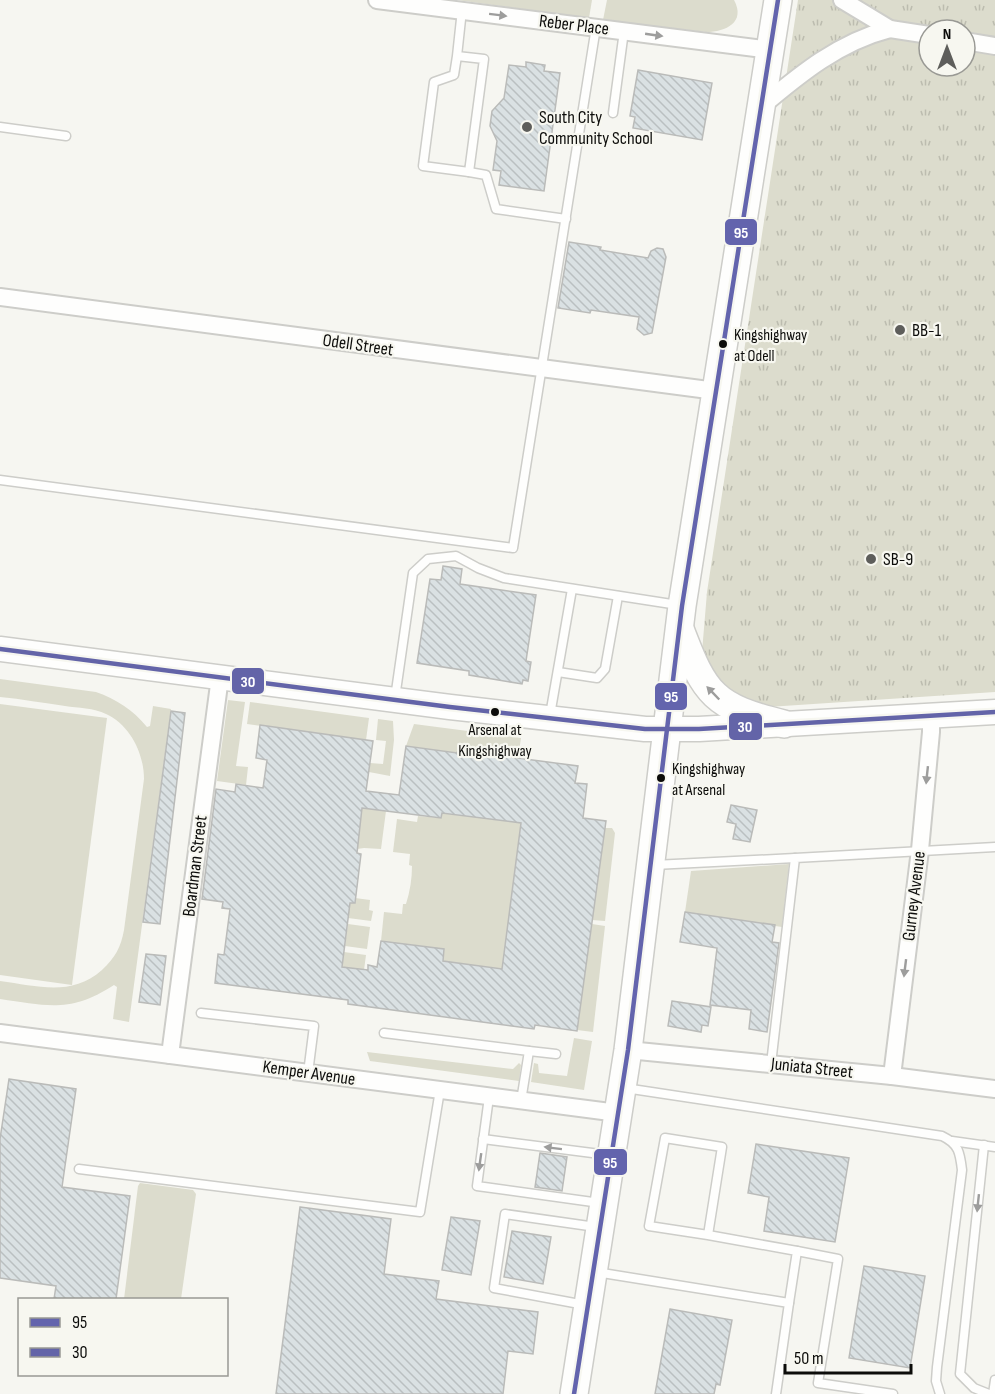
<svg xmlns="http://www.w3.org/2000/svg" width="995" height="1394" viewBox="0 0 995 1394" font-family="'Sofia Sans Condensed',sans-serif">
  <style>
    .grass { fill: #dcdccd }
    .park { fill: url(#park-tufts); fill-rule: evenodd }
    .building { fill: url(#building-back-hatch); stroke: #babbb9; stroke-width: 1.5; fill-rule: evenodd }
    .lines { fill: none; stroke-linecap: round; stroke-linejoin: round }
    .lane-casing { stroke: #cdcdc9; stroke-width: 11 }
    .street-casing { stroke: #cdcdc9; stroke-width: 20 }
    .secondary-casing { stroke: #cdcdc9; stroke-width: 27 }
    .primary-casing { stroke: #cdcdc9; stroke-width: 30 }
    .lane { stroke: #fefefd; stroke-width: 8 }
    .street { stroke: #fefefd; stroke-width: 16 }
    .secondary { stroke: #fefefd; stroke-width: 24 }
    .primary { stroke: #fefefd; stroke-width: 27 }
    .bus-1-casing { stroke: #f7f7f0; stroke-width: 9 }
    .bus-2-casing { stroke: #f7f7f0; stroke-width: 9 }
    .bus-1 { stroke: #6364ad; stroke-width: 4.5 }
    .bus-2 { stroke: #6364a8; stroke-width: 4.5 }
    .oneway { fill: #9d9d9c }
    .poi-dot { fill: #5e5e5b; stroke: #f7f7f0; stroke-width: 2 }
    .bus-dot { fill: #0c0c0a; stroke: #f7f7f0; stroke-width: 2 }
    .labels { text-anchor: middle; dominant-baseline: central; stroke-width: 4.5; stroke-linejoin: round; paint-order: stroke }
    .bus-label { font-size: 16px; fill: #0c0c0a; stroke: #f7f7f0; text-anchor: start }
    .street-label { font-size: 18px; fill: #0c0c0a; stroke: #f7f7f0 }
    .poi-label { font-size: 18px; fill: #0c0c0a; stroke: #f7f7f0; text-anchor: start }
    .line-badge { stroke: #f7f7f0; stroke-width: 2 }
    .badge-label { font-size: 16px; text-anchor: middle; font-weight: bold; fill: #fff }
  </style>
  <defs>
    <pattern id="park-tufts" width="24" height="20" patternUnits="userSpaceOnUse" patternTransform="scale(1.5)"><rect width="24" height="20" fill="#dcdccd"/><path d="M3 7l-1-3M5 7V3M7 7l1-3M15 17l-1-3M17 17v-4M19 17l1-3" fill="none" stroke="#bcbcaf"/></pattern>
    <pattern id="building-back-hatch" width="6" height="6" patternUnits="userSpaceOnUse" patternTransform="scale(1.5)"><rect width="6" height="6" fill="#dae1e3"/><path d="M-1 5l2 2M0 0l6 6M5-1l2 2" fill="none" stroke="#bac0c1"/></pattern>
  </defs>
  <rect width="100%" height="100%" fill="#f6f6f1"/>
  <!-- grass -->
  <g class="grass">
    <polygon points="457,0 592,0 589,18"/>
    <path d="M607,0H734C746,22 726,32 706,32L603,20Z"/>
    <path d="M0,679L96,692C116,699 133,710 147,727L150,726L153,706L171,709L129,1022L113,1019L117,987L114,985C71,1013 48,1006 0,999V981C38,986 71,997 102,970C115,958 121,947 124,930L144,779C144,753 130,725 106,714C94,708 78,708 65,706C43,703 22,699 0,697Z"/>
    <polygon points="228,700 245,702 236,766 248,767 246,785 217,781"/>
    <polygon points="250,702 369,718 366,740 247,724"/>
    <polygon points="0,704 107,718 72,985 0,975"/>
    <polygon points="378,719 393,721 394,740 390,776 369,772 370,763 383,764 386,741 376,740"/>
    <polygon points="414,724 521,738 518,758 458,750 457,753 406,746"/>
    <polygon points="362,808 386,811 381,849 364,848 357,849"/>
    <path d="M442,813L521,823L502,969L443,961L444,949L381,941L384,912L402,914L403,904H406C410,891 412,879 412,866L409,865L410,854L393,852L397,819L417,822L418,816L441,818Z"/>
    <polygon points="605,828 612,828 615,833 605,921 592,920"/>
    <polygon points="789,864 782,927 685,912 691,871"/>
    <polygon points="355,898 370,900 369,910 373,911 371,921 348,918 350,903 354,903"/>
    <polygon points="348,924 370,927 367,949 345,946"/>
    <polygon points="592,924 605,926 593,1032 577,1030"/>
    <polygon points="344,952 366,955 364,970 342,969"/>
    <polygon points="574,1038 592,1041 584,1090 531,1082 534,1063 538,1064 539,1073 567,1076"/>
    <polygon points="367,1052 513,1069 519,1063 521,1065 519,1081 370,1061"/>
    <polygon points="140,1183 193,1190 196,1194 181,1299 124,1299 138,1186"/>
  </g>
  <!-- park -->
  <path class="park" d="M798,0H995V692L768,707L744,704L706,672L702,652L707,592ZM929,30H965V66H929Z"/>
  <!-- building -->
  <g class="building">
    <polygon points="526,62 545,65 544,71 560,73 544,191 499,185 501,171 493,170 497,141 490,126 492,111 504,98 509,65 526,67"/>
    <polygon points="638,70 712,83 702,140 633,128 635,117 630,116"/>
    <polygon points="569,242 601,247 600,250 648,258 651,251 657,248 663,249 666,257 652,333 644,335 637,329 639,317 591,310 590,313 558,308"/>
    <polygon points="443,566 462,569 460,584 536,595 526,661 531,662 528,681 523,680 522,684 469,675 469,671 417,663 430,579 441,580"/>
    <polygon points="171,711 185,713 160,924 143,922"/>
    <path d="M260,725L373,741L366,791L399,795L406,746L457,753L458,750L578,766L575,783L587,784L583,818L606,821L577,1031L535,1025L534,1029L348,1004V1000L215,983L218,954L224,955L230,909L222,908L223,902L202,899L216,789L235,792L236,784L263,788L267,760L256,758ZM362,808L441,818L442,813L521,823L502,969L443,961L444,949L381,941L377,967L368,965V970L342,967L350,903H355L361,854L357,853Z"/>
    <polygon points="731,805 757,810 750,842 733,839 736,824 727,822"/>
    <polygon points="685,912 775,925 772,942 779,943 767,1032 749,1029 751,1010 710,1005 717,948 680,942"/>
    <polygon points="146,954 166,956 160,1005 139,1002"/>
    <polygon points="672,1001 711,1007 708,1026 702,1025 701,1032 668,1026"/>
    <polygon points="9,1079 76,1089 62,1187 130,1196 116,1299 54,1299 56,1286 0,1278 0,1139"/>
    <polygon points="756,1144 849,1158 835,1242 764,1231 769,1197 748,1193"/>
    <polygon points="540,1153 567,1157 562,1191 535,1187"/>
    <polygon points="300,1207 391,1219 384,1274 439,1281 436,1299 538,1312 533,1354 508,1351 503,1394 276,1394"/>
    <polygon points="451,1217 480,1221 471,1275 442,1270"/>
    <polygon points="512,1231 551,1237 543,1284 504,1277"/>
    <polygon points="864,1266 925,1276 910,1368 849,1358"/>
    <polygon points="670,1309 732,1320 720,1385 716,1384 714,1394 655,1394"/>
  </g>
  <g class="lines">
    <defs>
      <g id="lane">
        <polyline points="457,56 454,75 434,82 423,166 469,172 484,59 457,56 462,10"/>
        <polyline points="613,113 624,31"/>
        <polyline points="0,127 66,136"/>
        <polyline points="469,172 486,175 496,209 566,219"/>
        <polyline points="0,480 513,548 596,27"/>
        <polyline points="558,672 597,678 605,669 618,596"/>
        <polyline points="395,698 413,573 428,559 456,556 478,568 504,578 678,605"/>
        <polyline points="550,715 572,589"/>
        <polyline points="654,865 795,858"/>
        <polyline points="201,1013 314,1026 308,1073"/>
        <polyline points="384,1033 529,1051 521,1101"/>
        <polyline points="529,1051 556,1054"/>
        <polyline points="771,1064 795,858 995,847"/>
        <path d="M625,1088L942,1136C959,1144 960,1153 962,1170L937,1367L936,1381L940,1394"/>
        <polyline points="489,1097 477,1186 600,1203"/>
        <polyline points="483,1139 608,1155"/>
        <polyline points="952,1141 995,1147"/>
        <polyline points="984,1145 960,1374 974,1388 989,1394"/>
        <polyline points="79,1169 420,1212 440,1090"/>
        <polyline points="708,1235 722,1147 665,1138 649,1226 708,1235 797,1251 789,1303"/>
        <polyline points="797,1251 838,1259 818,1383 893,1394"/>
        <polyline points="596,1272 789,1303 776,1394"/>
        <polyline points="585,1305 494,1288 505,1214 596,1227"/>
        <polyline points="993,1394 995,1380"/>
      </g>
      <g id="street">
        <polyline points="377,0 771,50"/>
        <polyline points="842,0 890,29 929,35"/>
        <polyline points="965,41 995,46"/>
        <path d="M761,107C800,74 839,42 890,29"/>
        <polyline points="0,297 716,391"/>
        <polyline points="0,1033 618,1113"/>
        <polyline points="628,1050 892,1076 995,1089"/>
        <polyline points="170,1055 220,677"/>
        <polyline points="892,1076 920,850 931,732 931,716"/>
      </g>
      <polyline id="secondary" points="0,649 450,707 645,729 699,729 995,712"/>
      <g id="primary">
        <path d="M680,629C705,695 714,707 784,724"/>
        <polyline points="574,1394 628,1050 682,606 778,0"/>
      </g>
    </defs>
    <!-- lane casing -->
    <use href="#lane" class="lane-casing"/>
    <!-- street casing -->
    <use href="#street" class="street-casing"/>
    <!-- secondary casing -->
    <use href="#secondary" class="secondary-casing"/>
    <!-- primary casing -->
    <use href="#primary" class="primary-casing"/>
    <!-- lane -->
    <use href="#lane" class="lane"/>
    <!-- street -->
    <use href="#street" class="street"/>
    <!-- secondary -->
    <use href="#secondary" class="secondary"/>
    <!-- primary -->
    <use href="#primary" class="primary"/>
    <defs>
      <polyline id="bus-1" points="574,1394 628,1050 682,606 778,0"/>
      <polyline id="bus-2" points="0,649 450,707 645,729 699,729 995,712"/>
    </defs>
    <!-- bus-1 casing -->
    <use href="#bus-1" class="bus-1-casing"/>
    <!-- bus-2 casing -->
    <use href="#bus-2" class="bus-2-casing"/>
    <!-- bus-1 -->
    <use href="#bus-1" class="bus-1"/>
    <!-- bus-2 -->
    <use href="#bus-2" class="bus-2"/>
  </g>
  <!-- one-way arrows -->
  <defs><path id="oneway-solid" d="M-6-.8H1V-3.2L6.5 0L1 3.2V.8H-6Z" transform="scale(1.5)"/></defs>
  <g class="oneway">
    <use href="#oneway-solid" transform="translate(498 15) rotate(7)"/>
    <use href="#oneway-solid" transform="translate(654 35) rotate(8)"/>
    <use href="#oneway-solid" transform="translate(713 693) rotate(-134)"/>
    <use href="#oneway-solid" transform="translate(927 775) rotate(96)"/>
    <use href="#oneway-solid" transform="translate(905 968) rotate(97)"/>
    <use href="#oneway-solid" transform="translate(553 1148) rotate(-173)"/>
    <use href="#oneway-solid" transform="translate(480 1162) rotate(98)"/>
    <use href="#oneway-solid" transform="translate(978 1203) rotate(96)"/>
  </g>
  <!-- markers -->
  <g class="poi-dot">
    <circle cx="527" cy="127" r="6"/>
    <circle cx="900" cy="330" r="6"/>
    <circle cx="871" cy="559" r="6"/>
  </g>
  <g class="bus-dot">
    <circle cx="723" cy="344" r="5"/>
    <circle cx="495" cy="712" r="5"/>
    <circle cx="661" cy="778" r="5"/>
  </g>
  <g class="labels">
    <!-- bus labels -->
    <g class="bus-label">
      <text x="734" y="335">Kingshighway<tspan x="734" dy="21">at Odell</tspan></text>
      <text x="495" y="730" text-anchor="middle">Arsenal at<tspan x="495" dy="21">Kingshighway</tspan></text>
      <text x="672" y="769">Kingshighway<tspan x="672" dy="21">at Arsenal</tspan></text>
    </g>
    <!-- street labels -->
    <g class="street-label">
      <text transform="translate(574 25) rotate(7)">Reber Place</text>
      <text transform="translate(358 345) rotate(8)">Odell Street</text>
      <text transform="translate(195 866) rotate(-83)">Boardman Street</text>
      <text transform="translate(914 896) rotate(-83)">Gurney Avenue</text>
      <text transform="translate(812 1068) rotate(6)">Juniata Street</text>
      <text transform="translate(309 1073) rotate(8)">Kemper Avenue</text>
    </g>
    <!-- poi labels -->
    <g class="poi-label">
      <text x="539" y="117">South City<tspan x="539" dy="21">Community School</tspan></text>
      <text x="912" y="330">BB-1</text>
      <text x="883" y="559">SB-9</text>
    </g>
  </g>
  <g class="line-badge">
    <rect x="724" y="218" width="34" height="28" rx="6" fill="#6364ad"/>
    <rect x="231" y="667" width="34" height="28" rx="6" fill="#6364a8"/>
    <rect x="654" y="682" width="34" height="29" rx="6" fill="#6364ad"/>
    <rect x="728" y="712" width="35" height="29" rx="6" fill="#6364a8"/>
    <rect x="593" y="1148" width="35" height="28" rx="6" fill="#6364ad"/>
  </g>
  <g class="badge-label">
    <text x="741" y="238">95</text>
    <text x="248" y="687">30</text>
    <text x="671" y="702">95</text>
    <text x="745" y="732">30</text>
    <text x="610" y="1168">95</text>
  </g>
  <!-- legend -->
  <rect x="18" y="1298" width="210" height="78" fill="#f7f7f0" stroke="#999994" stroke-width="1.5"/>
  <rect x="30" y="1318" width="30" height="9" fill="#6364ad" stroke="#999994" stroke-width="1.5"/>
  <text x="72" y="1328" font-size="18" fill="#0c0c0a">95</text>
  <rect x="30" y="1348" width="30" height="9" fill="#6364a8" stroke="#999994" stroke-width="1.5"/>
  <text x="72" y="1358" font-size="18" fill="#0c0c0a">30</text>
  <!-- north arrow -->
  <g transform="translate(947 48)"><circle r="28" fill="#f7f7f0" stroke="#999994" stroke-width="1.5"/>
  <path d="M0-4.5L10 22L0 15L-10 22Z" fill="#5e5e5b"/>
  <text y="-9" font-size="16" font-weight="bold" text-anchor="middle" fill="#0c0c0a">N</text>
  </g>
  <!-- scale -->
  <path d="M785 1364v9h126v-9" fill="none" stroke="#0c0c0a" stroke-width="3"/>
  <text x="794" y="1364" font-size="18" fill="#0c0c0a" stroke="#f7f7f0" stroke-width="4.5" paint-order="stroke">50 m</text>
</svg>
